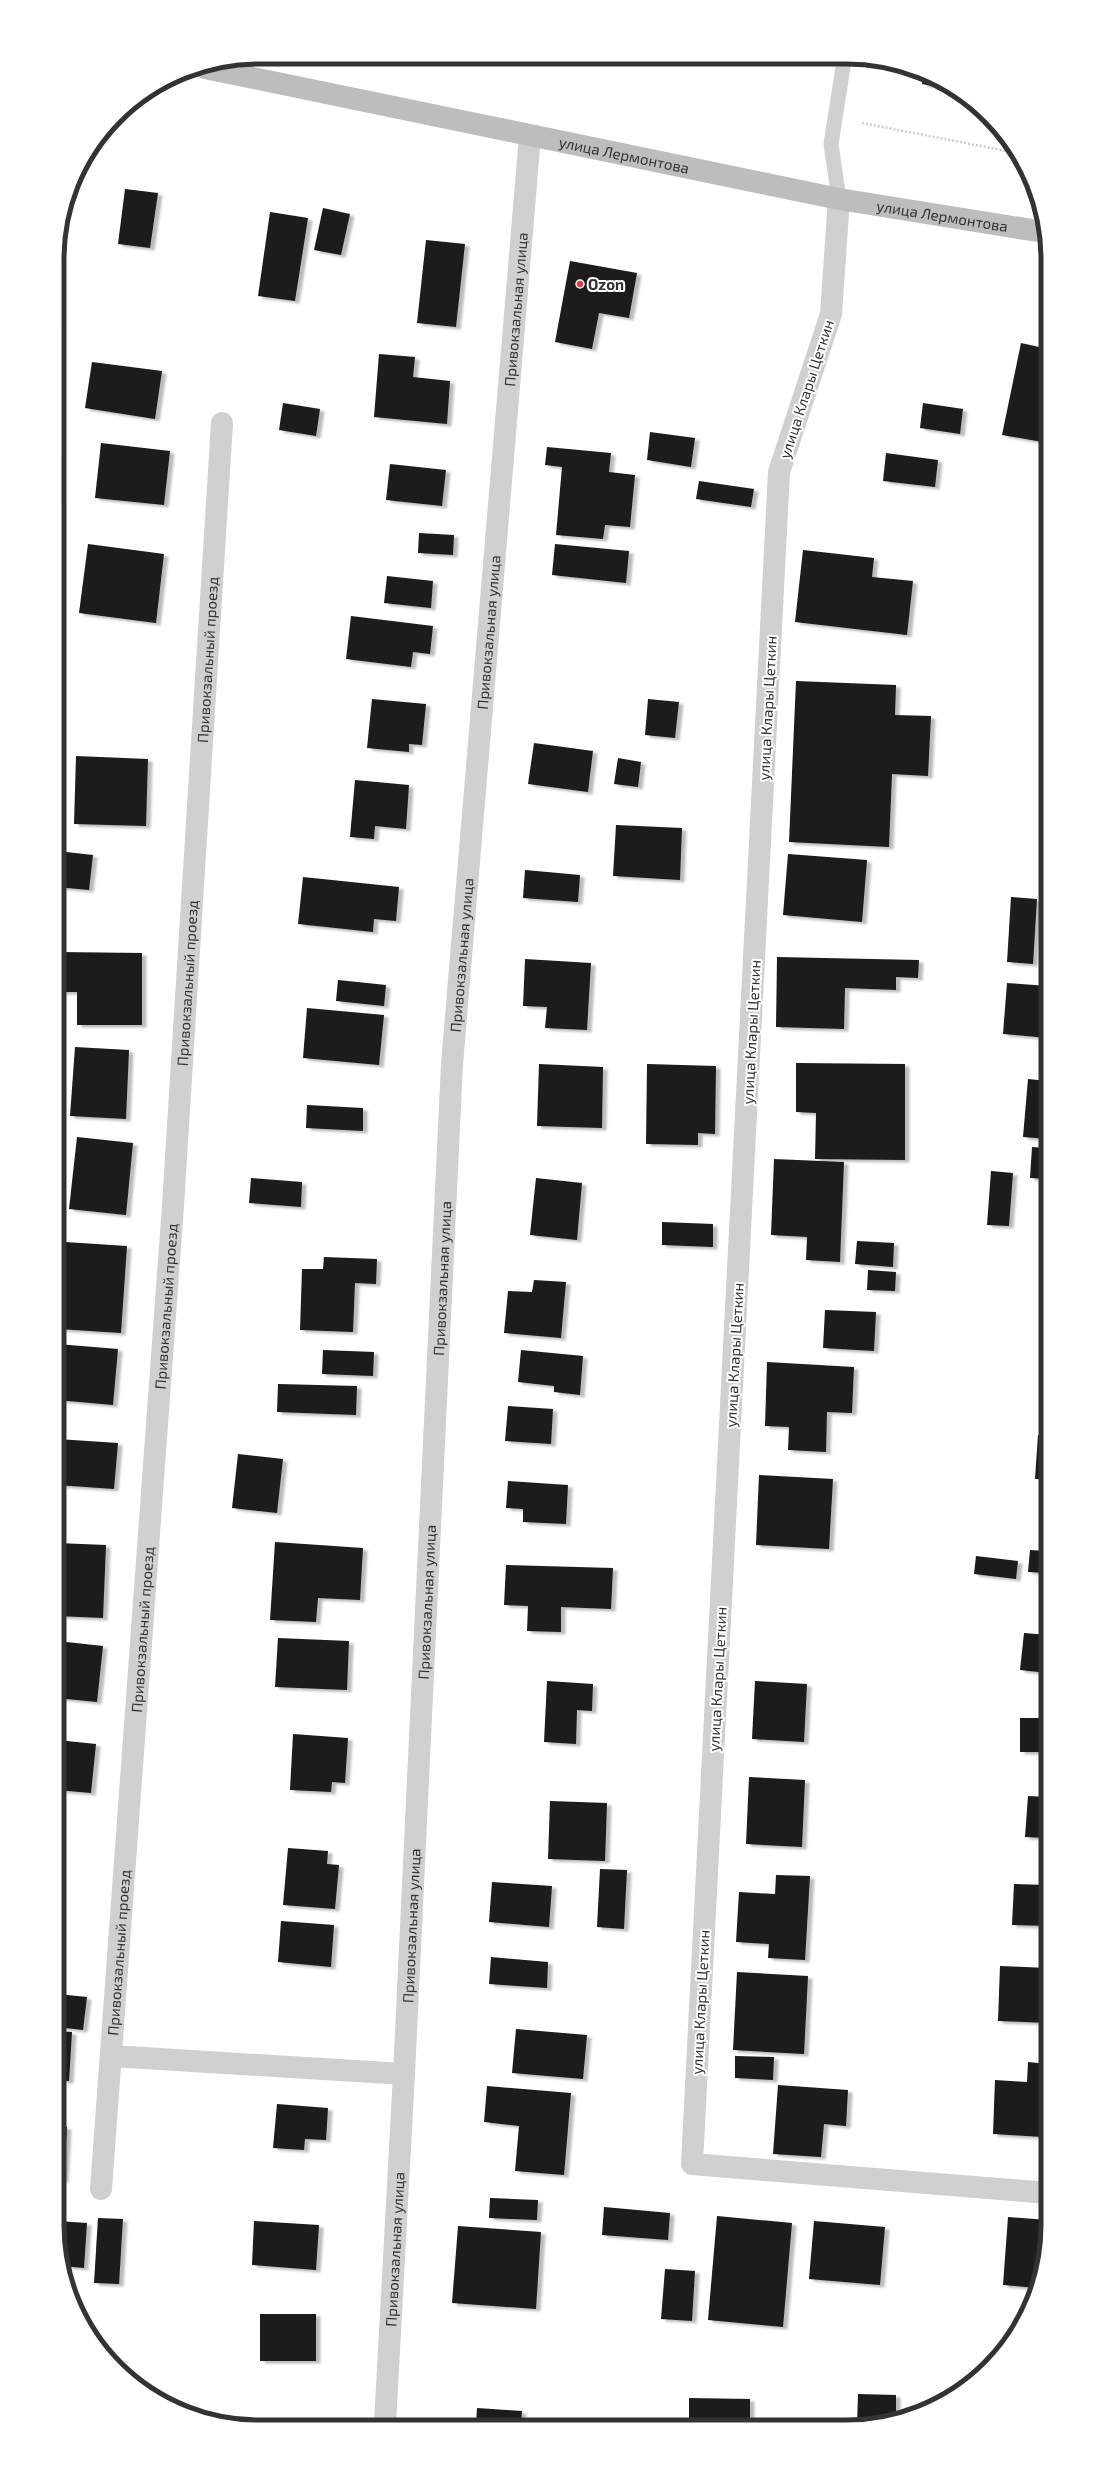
<svg xmlns="http://www.w3.org/2000/svg" width="1105" height="2484" viewBox="0 0 1105 2484" font-family="'Exo 2',sans-serif">
  <style>
    .building { fill: #1a1a1a; filter: url(#shadow) }
    .lines { fill: none; stroke-linecap: round; stroke-linejoin: round }
    .path { stroke: #cdcdcd; stroke-width: 2.5; stroke-dasharray: 2 2; stroke-linecap: butt }
    .lane { stroke: #d0d0d0; stroke-width: 15 }
    .street { stroke: #d0d0d0; stroke-width: 22 }
    .secondary { stroke: #bdbdbd; stroke-width: 22 }
    .poi-dot { fill: #e63946; stroke: #fff; stroke-width: 1.5 }
    .labels { text-anchor: middle; dominant-baseline: central; stroke-width: 4; stroke-linejoin: round; paint-order: stroke }
    .street-label { font-size: 15px; fill: #333; stroke: #fff }
    .poi-label { font-size: 15px; font-weight: bold; fill: #333; stroke: #fff; text-anchor: start }
    .rim { fill: none; stroke: #333; stroke-width: 5 }
  </style>
  <defs>
    <filter id="shadow"><feDropShadow dx="4.5" dy="2.5" stdDeviation="1" flood-color="#0004"/></filter>
  </defs>
  <rect width="100%" height="100%" fill="#fff"/>
  <!-- building -->
  <g class="building">
    <polygon points="924,74 935,78 953,90 922,84"/>
    <polygon points="125,189 158,193 150,248 118,244"/>
    <polygon points="323,208 350,214 341,255 314,250"/>
    <polygon points="270,212 308,218 295,301 258,296"/>
    <polygon points="426,240 465,244 456,327 417,323"/>
    <polygon points="570,261 637,273 629,318 599,313 592,349 555,342"/>
    <polygon points="1021,343 1048,349 1048,443 1002,435"/>
    <polygon points="379,354 415,357 413,377 450,381 447,424 374,417"/>
    <polygon points="92,362 162,371 155,419 85,408"/>
    <polygon points="283,403 320,409 316,436 279,430"/>
    <polygon points="923,403 963,409 960,434 920,428"/>
    <polygon points="650,432 695,438 691,467 647,460"/>
    <polygon points="101,443 170,451 164,505 95,498"/>
    <polygon points="547,447 611,453 609,472 635,475 630,527 605,525 603,539 556,535 562,467 545,465"/>
    <polygon points="886,453 938,460 935,487 883,481"/>
    <polygon points="390,464 446,470 442,506 386,500"/>
    <polygon points="699,481 754,489 751,507 696,499"/>
    <polygon points="419,533 454,535 453,555 418,553"/>
    <polygon points="88,544 164,554 156,623 79,613"/>
    <polygon points="555,544 629,551 626,583 552,575"/>
    <polygon points="803,550 874,558 872,577 913,581 907,635 795,622"/>
    <polygon points="387,576 433,581 431,608 384,603"/>
    <polygon points="351,616 433,626 430,654 413,652 411,667 346,659"/>
    <polygon points="796,681 896,685 895,715 931,716 928,776 892,774 889,847 789,842"/>
    <polygon points="372,699 426,704 422,745 409,744 409,752 367,748"/>
    <polygon points="648,699 679,702 675,738 645,735"/>
    <polygon points="534,743 593,751 588,792 528,784"/>
    <polygon points="76,756 148,759 146,826 74,824"/>
    <polygon points="618,758 641,762 638,787 614,784"/>
    <polygon points="355,780 409,785 406,829 375,826 374,839 350,837"/>
    <polygon points="616,825 682,828 680,880 613,876"/>
    <polygon points="57,851 93,855 89,890 57,887"/>
    <polygon points="788,854 867,860 862,922 783,915"/>
    <polygon points="525,870 580,875 578,902 523,898"/>
    <polygon points="303,877 399,887 396,921 374,919 373,932 298,924"/>
    <polygon points="1011,897 1037,899 1033,964 1007,962"/>
    <polygon points="57,952 142,953 142,1025 77,1025 77,992 57,992"/>
    <polygon points="777,957 919,960 918,978 896,977 896,990 845,988 844,1029 776,1027"/>
    <polygon points="525,959 591,963 587,1030 545,1028 547,1007 523,1006"/>
    <polygon points="338,980 386,985 384,1006 336,1001"/>
    <polygon points="1007,983 1048,986 1048,1038 1003,1034"/>
    <polygon points="307,1008 384,1015 379,1065 303,1058"/>
    <polygon points="75,1047 129,1050 126,1119 70,1116"/>
    <polygon points="796,1063 905,1064 905,1160 815,1159 816,1113 796,1112"/>
    <polygon points="539,1064 603,1067 602,1128 537,1126"/>
    <polygon points="647,1064 716,1066 715,1134 698,1133 698,1145 646,1144"/>
    <polygon points="1028,1079 1048,1081 1048,1139 1023,1137"/>
    <polygon points="307,1105 363,1108 363,1131 306,1128"/>
    <polygon points="77,1137 133,1143 126,1215 69,1209"/>
    <polygon points="1032,1147 1048,1148 1048,1179 1030,1178"/>
    <polygon points="774,1159 844,1162 840,1262 806,1260 807,1237 771,1235"/>
    <polygon points="991,1171 1013,1173 1009,1226 987,1225"/>
    <polygon points="251,1178 302,1182 301,1207 249,1203"/>
    <polygon points="536,1178 582,1183 577,1240 530,1235"/>
    <polygon points="662,1222 713,1224 713,1247 662,1245"/>
    <polygon points="857,1241 894,1243 893,1267 855,1264"/>
    <polygon points="65,1242 127,1246 121,1333 59,1329"/>
    <polygon points="324,1257 377,1259 376,1284 355,1283 353,1332 300,1330 302,1269 323,1269"/>
    <polygon points="868,1270 896,1272 895,1291 867,1290"/>
    <polygon points="534,1280 566,1282 561,1338 504,1333 508,1291 532,1292"/>
    <polygon points="1045,1294 1048,1294 1048,1359 1041,1359"/>
    <polygon points="825,1310 876,1312 874,1351 823,1348"/>
    <polygon points="57,1344 118,1349 113,1405 57,1400"/>
    <polygon points="323,1350 374,1352 373,1376 322,1374"/>
    <polygon points="521,1350 583,1356 580,1395 554,1392 554,1386 518,1382"/>
    <polygon points="767,1362 854,1367 852,1413 827,1412 826,1452 788,1450 789,1427 765,1426"/>
    <polygon points="278,1384 357,1386 356,1415 277,1412"/>
    <polygon points="508,1406 553,1409 551,1444 505,1441"/>
    <polygon points="1038,1435 1048,1435 1048,1479 1035,1479"/>
    <polygon points="57,1439 118,1443 114,1489 57,1485"/>
    <polygon points="238,1454 283,1459 277,1513 232,1508"/>
    <polygon points="759,1475 833,1479 829,1549 756,1545"/>
    <polygon points="508,1481 568,1485 566,1524 523,1522 523,1509 506,1508"/>
    <polygon points="275,1542 363,1548 360,1600 318,1598 316,1622 270,1620"/>
    <polygon points="57,1543 106,1545 103,1618 57,1616"/>
    <polygon points="1030,1550 1048,1551 1048,1573 1028,1572"/>
    <polygon points="976,1556 1018,1561 1016,1579 974,1574"/>
    <polygon points="506,1565 613,1568 611,1609 561,1607 561,1632 527,1631 528,1606 504,1605"/>
    <polygon points="1024,1633 1048,1635 1048,1673 1020,1670"/>
    <polygon points="278,1638 349,1641 347,1690 275,1687"/>
    <polygon points="57,1641 103,1646 97,1702 57,1698"/>
    <polygon points="547,1681 593,1684 592,1711 577,1710 576,1744 544,1742"/>
    <polygon points="755,1681 807,1684 804,1742 752,1739"/>
    <rect x="1020" y="1718" width="28" height="34"/>
    <polygon points="293,1734 348,1738 345,1783 332,1782 331,1792 290,1790"/>
    <polygon points="57,1740 96,1744 91,1793 57,1790"/>
    <polygon points="749,1777 805,1780 802,1847 746,1844"/>
    <polygon points="1028,1796 1048,1797 1048,1838 1025,1837"/>
    <polygon points="550,1801 607,1803 605,1861 548,1859"/>
    <polygon points="288,1848 328,1851 327,1864 339,1865 335,1909 283,1905"/>
    <polygon points="600,1869 627,1870 624,1929 597,1927"/>
    <polygon points="776,1875 810,1876 805,1960 768,1958 769,1944 736,1942 739,1892 775,1894"/>
    <polygon points="492,1882 552,1886 549,1927 489,1922"/>
    <polygon points="1014,1884 1048,1885 1048,1926 1012,1925"/>
    <polygon points="281,1921 334,1925 331,1967 278,1962"/>
    <polygon points="491,1957 548,1962 547,1988 489,1984"/>
    <polygon points="1000,1966 1048,1968 1048,2023 998,2021"/>
    <polygon points="737,1972 808,1976 804,2054 733,2050"/>
    <polygon points="57,1994 87,1997 83,2030 57,2027"/>
    <polygon points="516,2029 587,2035 583,2079 512,2073"/>
    <polygon points="57,2031 72,2032 69,2081 57,2080"/>
    <polygon points="735,2056 774,2057 773,2080 735,2078"/>
    <polygon points="1028,2062 1048,2064 1048,2121 1043,2121 1042,2137 993,2134 995,2080 1027,2082"/>
    <polygon points="778,2085 848,2090 846,2126 824,2124 821,2157 773,2154"/>
    <polygon points="487,2086 571,2093 564,2175 515,2171 519,2126 484,2122"/>
    <polygon points="277,2104 328,2108 326,2140 305,2139 304,2150 273,2148"/>
    <polygon points="57,2126 67,2127 64,2180 57,2179"/>
    <polygon points="490,2198 538,2200 537,2220 489,2218"/>
    <polygon points="604,2207 670,2213 668,2240 602,2235"/>
    <polygon points="717,2216 792,2223 783,2327 708,2320"/>
    <polygon points="1008,2217 1048,2220 1048,2238 1036,2288 1003,2285"/>
    <polygon points="98,2218 123,2219 119,2284 94,2283"/>
    <polygon points="57,2221 87,2223 84,2268 62,2266"/>
    <polygon points="254,2221 319,2225 316,2270 252,2265"/>
    <polygon points="814,2221 885,2227 880,2285 809,2279"/>
    <polygon points="458,2226 541,2232 536,2309 452,2303"/>
    <polygon points="665,2269 695,2271 692,2321 661,2319"/>
    <rect x="260" y="2314" width="56" height="47"/>
    <polygon points="858,2394 896,2395 896,2420 857,2425"/>
    <polygon points="689,2398 750,2399 750,2426 689,2426"/>
    <polygon points="477,2408 522,2411 521,2425 476,2425"/>
  </g>
  <g class="lines">
    <!-- path -->
    <polyline class="path" points="862,123 1017,153"/>
    <!-- lane -->
    <polyline class="lane" points="839,199 831,144 844,61"/>
    <!-- street -->
    <g class="street">
      <polyline points="839,199 831,314 779,472 692,2164 1048,2193"/>
      <polyline points="111,2056 404,2074"/>
      <path id="s1" d="M101,2189L173,1206L222,423"/>
      <path id="s2" d="M385,2424L404,2074L452,1064L530,136"/>
    </g>
    <!-- secondary -->
    <path class="secondary" id="s3" d="M205,68L839,199L1044,232"/>
  </g>
  <!-- markers -->
  <circle class="poi-dot" cx="580" cy="284" r="4"/>
  <g class="labels">
    <!-- street labels -->
    <g class="street-label">
      <text stroke="none"><textPath href="#s3" startOffset="428">улица Лермонтова</textPath></text>
      <text stroke="none"><textPath href="#s3" startOffset="752">улица Лермонтова</textPath></text>
      <text stroke="none"><textPath href="#s2" startOffset="2119">Привокзальная улица</textPath></text>
      <text transform="translate(806 389) rotate(-72)">улица Клары Цеткин</text>
      <text stroke="none"><textPath href="#s2" startOffset="1795">Привокзальная улица</textPath></text>
      <text stroke="none"><textPath href="#s1" startOffset="1533">Привокзальный проезд</textPath></text>
      <text transform="translate(767 708) rotate(-87)">улица Клары Цеткин</text>
      <text stroke="none"><textPath href="#s2" startOffset="1471">Привокзальная улица</textPath></text>
      <text stroke="none"><textPath href="#s1" startOffset="1209">Привокзальный проезд</textPath></text>
      <text transform="translate(751 1032) rotate(-87)">улица Клары Цеткин</text>
      <text stroke="none"><textPath href="#s2" startOffset="1147">Привокзальная улица</textPath></text>
      <text stroke="none"><textPath href="#s1" startOffset="885">Привокзальный проезд</textPath></text>
      <text transform="translate(734 1355) rotate(-87)">улица Клары Цеткин</text>
      <text stroke="none"><textPath href="#s2" startOffset="823">Привокзальная улица</textPath></text>
      <text stroke="none"><textPath href="#s1" startOffset="561">Привокзальный проезд</textPath></text>
      <text transform="translate(717 1679) rotate(-87)">улица Клары Цеткин</text>
      <text stroke="none"><textPath href="#s2" startOffset="499">Привокзальная улица</textPath></text>
      <text stroke="none"><textPath href="#s1" startOffset="237">Привокзальный проезд</textPath></text>
      <text transform="translate(700 2002) rotate(-87)">улица Клары Цеткин</text>
      <text stroke="none"><textPath href="#s2" startOffset="175">Привокзальная улица</textPath></text>
    </g>
    <!-- poi labels -->
    <g class="poi-label">
      <text x="588" y="284">Ozon</text>
    </g>
  </g>
  <!-- crop -->
  <path d="M0 0H1105V2484H0ZM259 64H846A195 195 0 0 1 1041 259V2225A195 195 0 0 1 846 2420H259A195 195 0 0 1 64 2225V259A195 195 0 0 1 259 64Z" fill="#fff" fill-rule="evenodd"/>
  <path class="rim" d="M259 64H846A195 195 0 0 1 1041 259V2225A195 195 0 0 1 846 2420H259A195 195 0 0 1 64 2225V259A195 195 0 0 1 259 64Z"/>
</svg>
